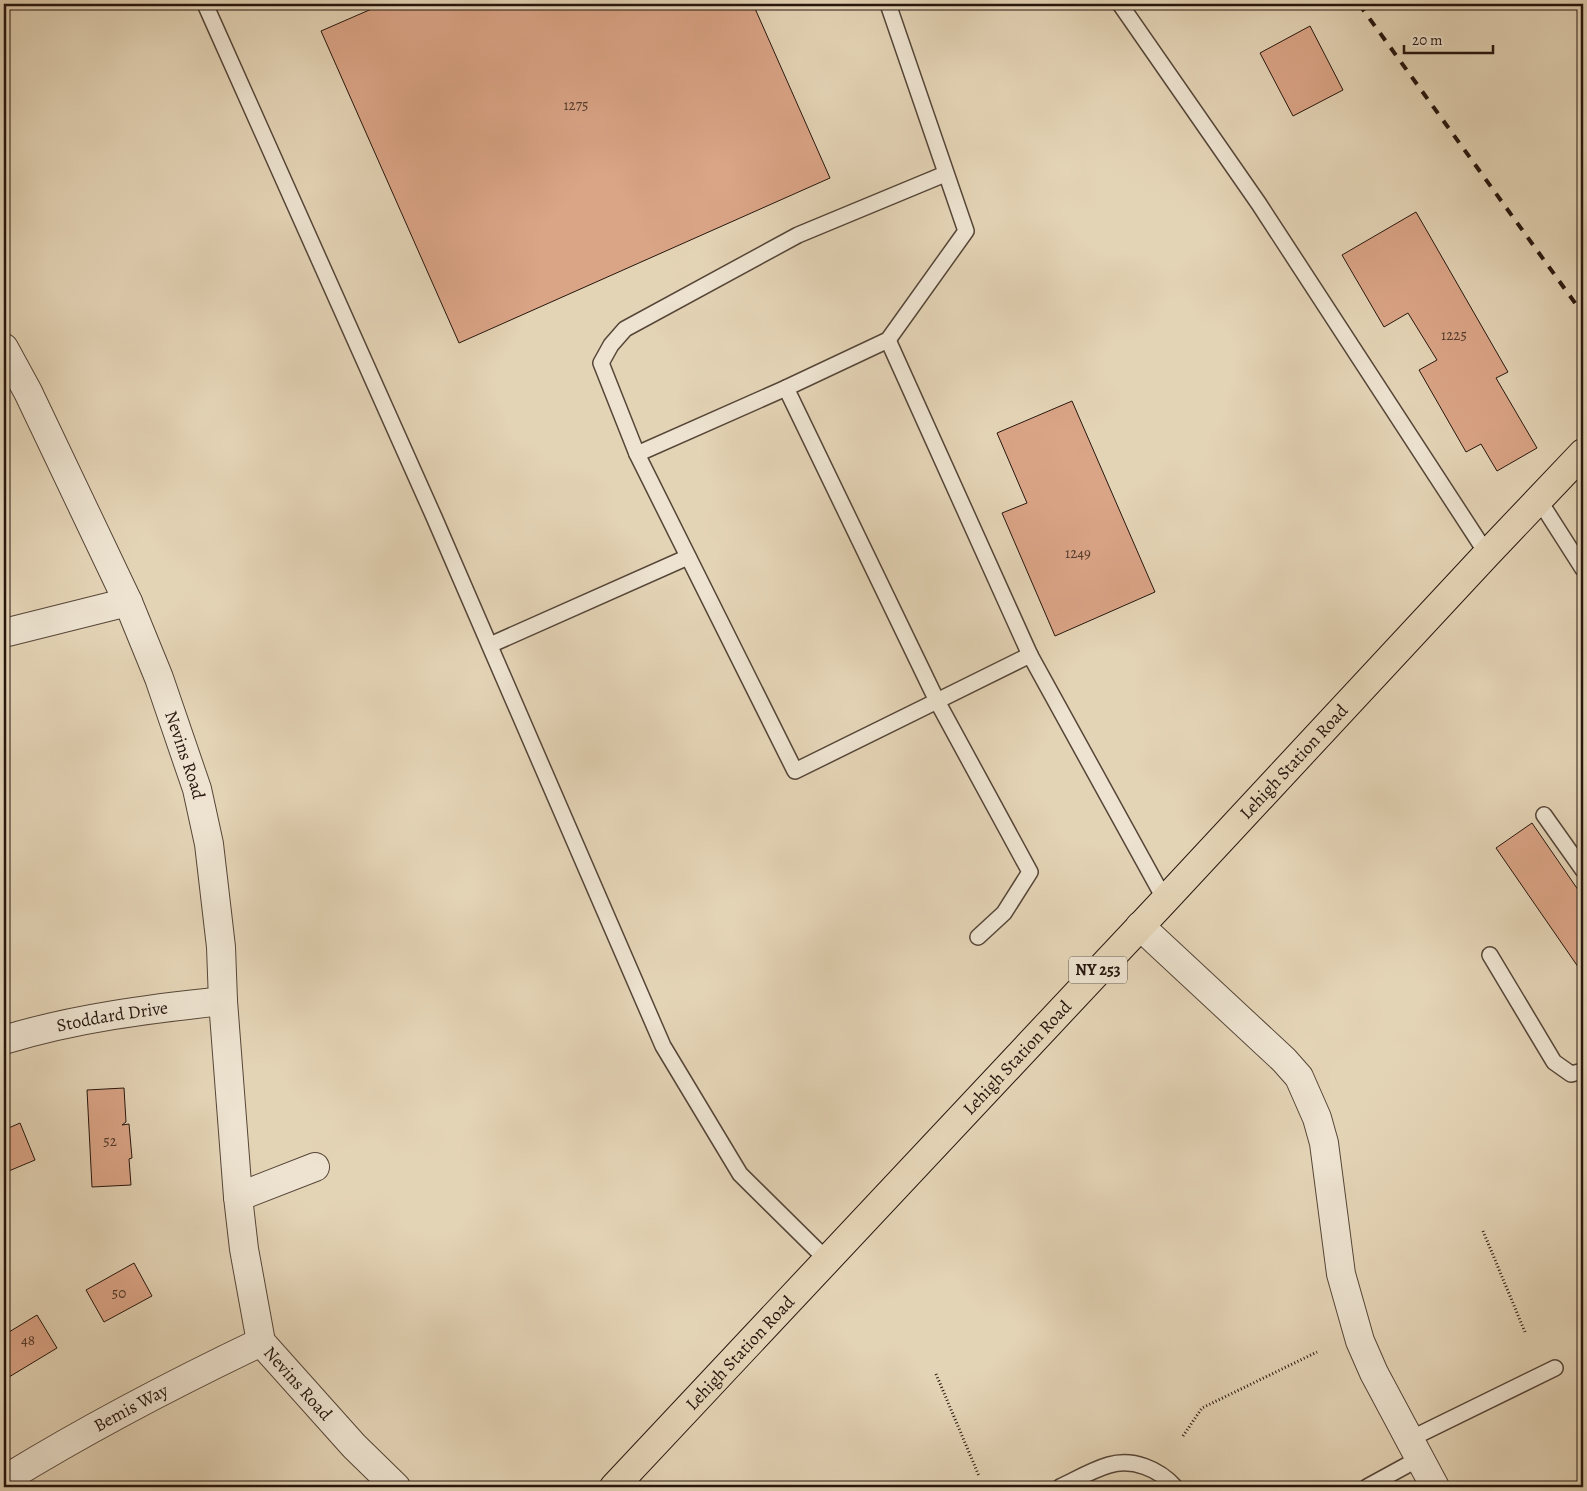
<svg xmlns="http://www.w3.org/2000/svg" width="1587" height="1491" viewBox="0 0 1587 1491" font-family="Alegreya,serif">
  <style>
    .building { fill: #daa486; stroke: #26160e }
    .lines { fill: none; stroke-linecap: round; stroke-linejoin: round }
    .service-casing { stroke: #564638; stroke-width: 18 }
    .minor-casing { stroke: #564638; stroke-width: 30 }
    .primary-casing { stroke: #26160e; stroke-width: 30 }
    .path { stroke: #26160e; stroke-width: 3; stroke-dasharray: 1 2.5; stroke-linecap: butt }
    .service { stroke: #ede3d0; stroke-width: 15 }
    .minor { stroke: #ede3d0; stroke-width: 28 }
    .primary { stroke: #e4d4b6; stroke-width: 28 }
    .rail { stroke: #26160e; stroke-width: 4; stroke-dasharray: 9 9; stroke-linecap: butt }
    .labels { text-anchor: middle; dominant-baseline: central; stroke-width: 4; stroke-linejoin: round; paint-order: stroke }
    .number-label { font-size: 15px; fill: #533a2c }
    .shield { fill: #ede3d0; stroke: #625448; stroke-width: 1 }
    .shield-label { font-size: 16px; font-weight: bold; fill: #26160e }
    .street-label { font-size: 18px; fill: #26160e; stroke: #ede3d0 }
  </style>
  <rect width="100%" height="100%" fill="#e4d4b6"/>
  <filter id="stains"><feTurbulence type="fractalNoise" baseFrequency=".004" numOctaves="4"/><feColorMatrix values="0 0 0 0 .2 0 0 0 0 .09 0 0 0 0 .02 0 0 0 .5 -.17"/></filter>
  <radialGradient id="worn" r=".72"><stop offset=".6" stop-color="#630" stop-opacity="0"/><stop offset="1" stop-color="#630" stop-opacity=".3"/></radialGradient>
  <!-- building -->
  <g class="building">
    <polygon points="383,4 753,4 830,178 459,343 321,31"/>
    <polygon points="1310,26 1343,90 1293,116 1260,53"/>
    <polygon points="1416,212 1508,372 1496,378 1537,448 1497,471 1481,444 1466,452 1419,370 1437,360 1408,313 1384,327 1342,255"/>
    <polygon points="1072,401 1155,592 1055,636 1002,513 1027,503 997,433"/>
    <polygon points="1532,823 1583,897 1583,974 1496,848"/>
    <polygon points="124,1088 126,1122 122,1125 129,1124 132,1158 129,1159 131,1185 92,1187 87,1090"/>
    <polygon points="20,1123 35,1160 4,1173 4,1130"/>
    <polygon points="134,1263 152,1296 104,1322 86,1290"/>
    <polygon points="37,1315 57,1348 4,1380 4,1323 9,1332"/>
  </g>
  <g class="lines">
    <defs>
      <g id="service">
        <polyline points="205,4 434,517 663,1046 740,1174 827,1260"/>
        <polyline points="888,4 966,231 888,340 786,388 937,701 1030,655 1165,900"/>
        <polyline points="1120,4 1259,204 1487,554"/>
        <polyline points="888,340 1030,655"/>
        <polyline points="786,388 637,454 795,771 937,701 1030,872 1004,913 978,937"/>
        <polyline points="637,454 601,363 611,345 625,329 798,235 945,174"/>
        <polyline points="1539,500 1583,569"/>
        <polyline points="490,645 688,557"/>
        <polyline points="1544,815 1583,870"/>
        <polyline points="1490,955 1554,1062 1571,1074 1583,1071"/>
        <polyline points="1408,1440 1555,1368"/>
        <path d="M1060,1487C1075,1480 1092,1470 1109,1465C1133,1458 1159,1469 1175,1487"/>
        <polyline points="1367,1487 1420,1458"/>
      </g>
      <g id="minor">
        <path id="s1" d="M4,348L28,392L128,602L159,678L197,789L209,844L221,947L223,1001L238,1197L244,1249L261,1342L354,1446L396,1487"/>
        <polyline points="4,633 128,602"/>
        <polyline points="1140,926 1284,1060 1299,1077 1317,1118 1324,1143 1341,1274 1360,1341 1374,1373 1435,1487"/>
        <path id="s2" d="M4,1040C75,1018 149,1009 223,1001"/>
        <polyline points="238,1197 315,1167"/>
        <path id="s3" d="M4,1480C87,1429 173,1384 261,1342"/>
      </g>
      <g id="primary">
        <path id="s4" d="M614,1487L1165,900L1487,554L1583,453"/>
      </g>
    </defs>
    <!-- service casing -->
    <use href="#service" class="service-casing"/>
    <!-- minor casing -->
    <use href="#minor" class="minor-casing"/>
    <!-- primary casing -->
    <use href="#primary" class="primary-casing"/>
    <!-- path -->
    <g class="path">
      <polyline points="1483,1231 1525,1332"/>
      <polyline points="936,1374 979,1476"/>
      <polyline points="1183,1436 1202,1408 1317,1352"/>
    </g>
    <!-- service -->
    <use href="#service" class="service"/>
    <!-- minor -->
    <use href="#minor" class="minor"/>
    <!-- primary -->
    <use href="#primary" class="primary"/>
    <!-- rail -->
    <polyline class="rail" points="1359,4 1583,314"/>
  </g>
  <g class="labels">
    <!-- number labels -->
    <g class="number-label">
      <text x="576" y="105">1275</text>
      <text x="1454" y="335">1225</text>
      <text x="1078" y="553">1249</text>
      <text x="110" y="1141">52</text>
      <text x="119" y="1293">50</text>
      <text x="28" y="1340">48</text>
    </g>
    <!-- shield labels -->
    <rect class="shield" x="1069" y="956.5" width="58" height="27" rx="4"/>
    <g class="shield-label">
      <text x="1098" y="970">NY 253</text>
    </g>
    <!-- street labels -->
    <g class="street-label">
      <text stroke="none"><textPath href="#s1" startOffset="446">Nevins Road</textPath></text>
      <text stroke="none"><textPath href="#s4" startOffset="994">Lehigh Station Road</textPath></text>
      <text stroke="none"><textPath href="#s2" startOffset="111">Stoddard Drive</textPath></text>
      <text stroke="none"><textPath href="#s4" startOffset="589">Lehigh Station Road</textPath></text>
      <text stroke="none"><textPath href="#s4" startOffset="184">Lehigh Station Road</textPath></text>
      <text stroke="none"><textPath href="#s1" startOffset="1095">Nevins Road</textPath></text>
      <text stroke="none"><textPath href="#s3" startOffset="146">Bemis Way</textPath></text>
    </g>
  </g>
  <!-- margin -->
  <rect width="1587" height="1491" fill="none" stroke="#e4d4b6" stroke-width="20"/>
  <rect x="5" y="5" width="1577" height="1481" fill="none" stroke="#26160e" stroke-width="2.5"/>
  <rect x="10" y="10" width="1567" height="1471" fill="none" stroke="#26160e"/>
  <!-- scale -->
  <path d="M1404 45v8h89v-8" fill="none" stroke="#26160e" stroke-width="2.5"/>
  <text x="1412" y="45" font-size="15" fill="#26160e" stroke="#ede3d0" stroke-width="4" paint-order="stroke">20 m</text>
  <rect width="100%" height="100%" filter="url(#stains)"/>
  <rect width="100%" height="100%" fill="url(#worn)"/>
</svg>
